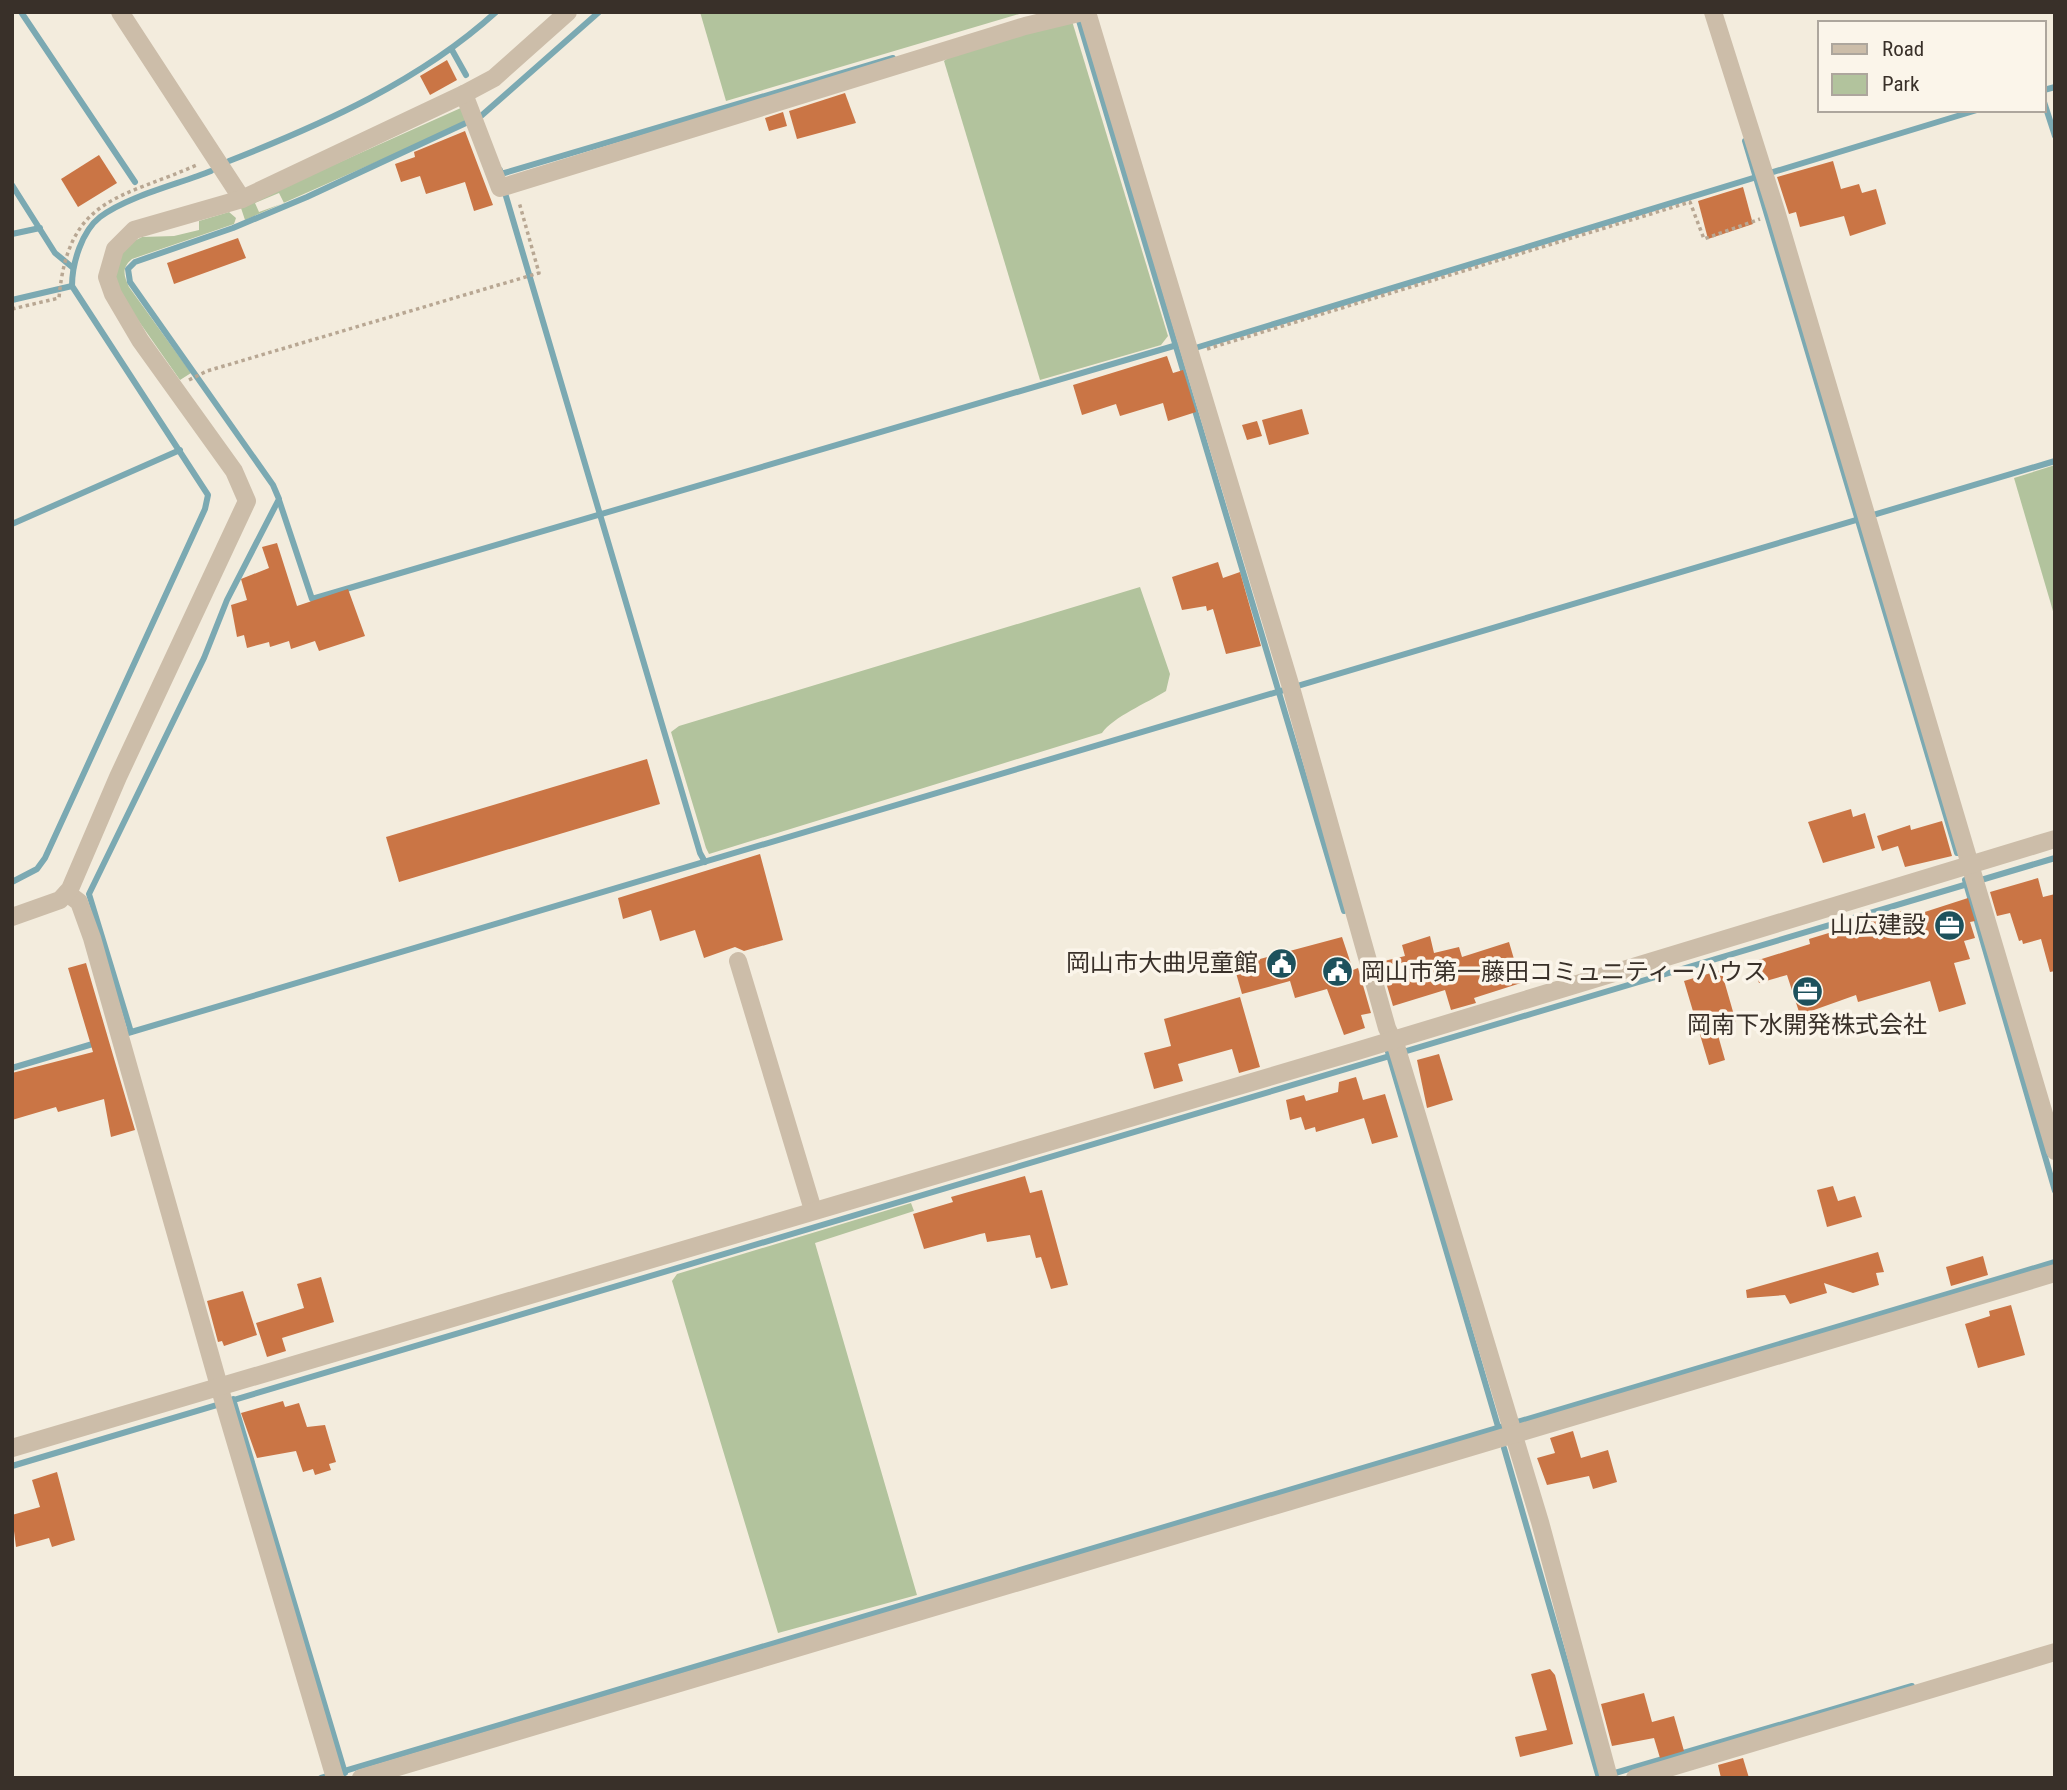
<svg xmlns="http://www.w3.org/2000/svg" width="2067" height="1790" viewBox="0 0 2067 1790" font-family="'Roboto Condensed','Noto Sans JP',sans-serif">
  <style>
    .green { fill: #b2c39d; fill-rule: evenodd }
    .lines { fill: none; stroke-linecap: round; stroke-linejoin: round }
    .stream { stroke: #7ba9b2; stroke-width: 6 }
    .building { fill: #ca7545 }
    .path { stroke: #b8a793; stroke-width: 3.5; stroke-dasharray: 3.5 3.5; stroke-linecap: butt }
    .minor { stroke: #ccbda9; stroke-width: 18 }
    .labels { text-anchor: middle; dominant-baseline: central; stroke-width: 7; stroke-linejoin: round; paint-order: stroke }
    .poi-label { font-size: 24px; fill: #393029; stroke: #fbf5ea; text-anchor: end }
  </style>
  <rect width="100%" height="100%" fill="#f3ecdd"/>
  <!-- green -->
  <g class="green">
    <polygon points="700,12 1026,12 726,101"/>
    <polygon points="1072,21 1168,336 1161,345 1040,380 944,61 952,55"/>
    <path d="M463,107L469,121L245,220L241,208L244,205ZM279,193L284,203L259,212L255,203Z"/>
    <path d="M229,212L236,218L234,224L132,259C121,268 124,276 129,287L191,373L180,380L126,303L116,282L115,266L128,244L142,237L174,236L199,230V221Z"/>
    <polygon points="2055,465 2055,618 2014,478"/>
    <path d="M1140,587L1170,674L1166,691C1147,703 1113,717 1102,733L709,854L706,848L671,732L679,726Z"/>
    <polygon points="911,1203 914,1211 815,1243 917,1595 778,1633 672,1281 677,1274"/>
  </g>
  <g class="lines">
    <!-- stream -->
    <g class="stream">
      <polyline points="21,12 135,182"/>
      <polyline points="1077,14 1344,911"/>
      <polyline points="452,50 466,75"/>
      <polyline points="2044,90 2055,87"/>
      <polyline points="2044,102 2055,136"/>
      <polyline points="1745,141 1957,853"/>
      <path d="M229,161C323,124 420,81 496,12"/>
      <polyline points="500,170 501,174 893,58"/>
      <polyline points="12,185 55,253 72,267"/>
      <polyline points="505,193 700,853 705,862"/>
      <polyline points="12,234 40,228"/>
      <polyline points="12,300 72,286"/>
      <polyline points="1192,349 1977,110"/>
      <polyline points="279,500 312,599 1177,345"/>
      <polyline points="12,524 180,450"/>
      <polyline points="1965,880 2055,1191"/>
      <path d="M12,882L37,869L45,858L205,509L208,495L72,286C72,263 82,231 100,217C128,196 179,184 211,171"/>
      <polyline points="131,1032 89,894 204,658 227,600 279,499 273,485 130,282 128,269 135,262 233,228 307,197 481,116 599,12"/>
      <polyline points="128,1033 2055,461"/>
      <polyline points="1388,1052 1499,1430"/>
      <polyline points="12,1068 96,1043"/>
      <polyline points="233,1399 345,1773"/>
      <polyline points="1504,1448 1599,1778"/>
      <polyline points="12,1466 2055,858"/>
      <polyline points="1615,1773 1912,1686"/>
      <polyline points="321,1778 2055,1262"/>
    </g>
  </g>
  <!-- building -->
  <g class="building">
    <polygon points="447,60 457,80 430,95 420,76"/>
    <polygon points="845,93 856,123 797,139 789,111"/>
    <polygon points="783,112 787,126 769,131 765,118"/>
    <polygon points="465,131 493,205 474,211 465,182 426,194 420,176 401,182 395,164 415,157 414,152"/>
    <polygon points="99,155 117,183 78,207 61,179"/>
    <polygon points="1833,161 1841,189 1859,184 1862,193 1876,189 1886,224 1850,236 1844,216 1800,227 1796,212 1789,214 1777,177"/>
    <polygon points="1743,187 1753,224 1708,239 1698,201"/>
    <polygon points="238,238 246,258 174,284 167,263"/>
    <polygon points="1167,356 1173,373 1183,370 1196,412 1168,421 1163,403 1120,416 1116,404 1082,415 1073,385"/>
    <polygon points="1302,409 1309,434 1269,445 1262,420"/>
    <polygon points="1257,421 1262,436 1247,440 1242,425"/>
    <polygon points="277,543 297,606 348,589 365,636 319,651 315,641 291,649 289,641 270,647 269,642 247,648 244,635 237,637 231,605 247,600 241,579 269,568 262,547"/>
    <polygon points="1218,562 1223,578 1240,572 1261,646 1226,654 1213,609 1207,611 1206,606 1182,610 1172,577"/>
    <polygon points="647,759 660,804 399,882 386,837"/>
    <polygon points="1851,809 1853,817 1865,813 1875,848 1823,863 1808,822"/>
    <polygon points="1942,821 1952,856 1905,867 1898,846 1882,851 1877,836 1910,825 1911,830"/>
    <polygon points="760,854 783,940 744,951 735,947 704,958 695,930 660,941 651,910 623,919 618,898"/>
    <polygon points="2038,878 2043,897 2055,894 2055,971 2050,972 2041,939 2023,944 2022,940 2019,941 2010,913 1997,916 1990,892"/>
    <polygon points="1968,898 1975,921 1970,922 1975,938 1964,941 1970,959 1954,963 1966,1004 1939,1012 1930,981 1858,1002 1856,995 1800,1015 1787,975 1759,983 1752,962 1810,944 1809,939 1901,911 1903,919"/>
    <polygon points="1430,936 1434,953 1459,947 1462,957 1509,942 1521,983 1474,998 1476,1003 1451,1010 1445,990 1393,1006 1380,962 1405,956 1402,945"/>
    <polygon points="1342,937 1353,970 1358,968 1371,1013 1361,1015 1365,1028 1344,1035 1327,989 1295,998 1290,981 1242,994 1234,966"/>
    <polygon points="86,963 135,1130 111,1137 104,1099 58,1112 56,1107 12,1120 12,1073 93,1052 68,968"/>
    <polygon points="1721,970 1736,1022 1716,1028 1725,1060 1709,1065 1684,981"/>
    <polygon points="1240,997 1260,1067 1239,1073 1232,1049 1178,1064 1183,1081 1154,1089 1144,1053 1171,1046 1164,1019"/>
    <polygon points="1439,1054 1453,1100 1427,1108 1417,1060"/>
    <polygon points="1356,1077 1363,1100 1385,1094 1398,1137 1372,1144 1364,1118 1316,1132 1315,1127 1305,1130 1301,1117 1290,1120 1286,1100 1304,1095 1306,1101 1338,1092 1339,1082"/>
    <polygon points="1025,1176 1030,1193 1042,1190 1068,1285 1051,1289 1041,1257 1036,1258 1030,1235 987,1242 985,1233 980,1234 924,1249 913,1214 953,1202 951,1197"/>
    <polygon points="1833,1186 1838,1201 1855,1196 1862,1217 1827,1227 1817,1190"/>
    <polygon points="1878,1252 1884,1272 1876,1273 1879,1285 1853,1293 1824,1283 1827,1293 1790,1304 1785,1295 1747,1298 1746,1290"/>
    <polygon points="1983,1256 1988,1275 1951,1286 1946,1267"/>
    <polygon points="321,1277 334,1322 282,1338 286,1351 267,1357 256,1323 304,1308 297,1284"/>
    <polygon points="243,1291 257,1335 224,1346 222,1341 218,1342 207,1301"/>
    <polygon points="2011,1305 2025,1355 1978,1368 1965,1324 1990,1316 1989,1311"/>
    <polygon points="283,1401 285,1407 299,1403 307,1427 325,1425 336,1462 329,1464 331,1470 315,1475 313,1469 303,1472 296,1451 257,1458 241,1413"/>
    <polygon points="1573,1431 1581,1458 1608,1450 1617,1482 1593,1489 1589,1476 1547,1485 1537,1458 1555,1453 1550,1438"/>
    <polygon points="57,1472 75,1540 52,1547 49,1538 16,1547 12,1515 40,1507 32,1480"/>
    <polygon points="1550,1669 1555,1675 1573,1744 1520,1757 1515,1737 1547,1730 1531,1674"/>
    <polygon points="1644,1693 1652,1722 1674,1716 1684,1751 1660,1758 1654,1738 1612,1746 1601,1704"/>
    <polygon points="1743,1758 1749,1778 1721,1778 1718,1765"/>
  </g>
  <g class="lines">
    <!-- path -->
    <g class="path">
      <path d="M12,309L59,298C68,196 121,199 199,164"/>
      <polyline points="1207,349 1690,202 1704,239 1760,219"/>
      <polyline points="189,380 207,371 539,273 519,202"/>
    </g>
    <!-- minor -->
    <g class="minor">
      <polyline points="120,12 242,199"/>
      <polyline points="1087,12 1290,684 1387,1028 1397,1049 1540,1522 1609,1778"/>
      <polyline points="1713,12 1776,211 2055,1151"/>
      <polyline points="464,94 500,188 1025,26 1083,12"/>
      <polyline points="67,893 79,902 92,938 219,1386 335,1778"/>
      <polyline points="12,917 60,900 70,889 118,777 247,501 234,471 140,340 113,294 107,277 115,249 134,230 242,199 464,94 494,78 568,12"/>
      <polyline points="738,961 813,1210"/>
      <polyline points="12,1448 1357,1051 2055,839"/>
      <polyline points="361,1778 2055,1273"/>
      <polyline points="1635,1778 2055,1652"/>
    </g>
  </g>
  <!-- icons -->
  <defs>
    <symbol id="office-disc" viewBox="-11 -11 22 22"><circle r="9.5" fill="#1d515c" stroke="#fbf5ea"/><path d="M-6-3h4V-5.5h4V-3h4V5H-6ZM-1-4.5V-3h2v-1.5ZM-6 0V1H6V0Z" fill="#fff"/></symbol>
    <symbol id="civic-disc" viewBox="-11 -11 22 22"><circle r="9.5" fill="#1d515c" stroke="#fbf5ea"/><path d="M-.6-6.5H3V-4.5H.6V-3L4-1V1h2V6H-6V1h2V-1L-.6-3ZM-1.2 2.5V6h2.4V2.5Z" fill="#fff"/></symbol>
  </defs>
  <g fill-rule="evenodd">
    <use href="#office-disc" x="1932" y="908" width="35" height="35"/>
    <use href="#civic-disc" x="1264" y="946" width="35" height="35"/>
    <use href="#civic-disc" x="1320" y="954" width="35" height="35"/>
    <use href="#office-disc" x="1790" y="974" width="35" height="35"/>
  </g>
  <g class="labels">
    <!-- poi labels -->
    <g class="poi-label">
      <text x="1926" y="925">山広建設</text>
      <text x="1258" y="963">岡山市大曲児童館</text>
      <text x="1361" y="972" text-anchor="start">岡山市第一藤田コミュニティーハウス</text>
      <text x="1807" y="1025" text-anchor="middle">岡南下水開発株式会社</text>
    </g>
  </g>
  <!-- border -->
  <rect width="2067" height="1790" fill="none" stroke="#393029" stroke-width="28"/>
  <!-- legend -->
  <rect x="1818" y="21" width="228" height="91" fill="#fbf5ea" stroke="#ada69d" stroke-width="2"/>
  <rect x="1832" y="44" width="35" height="10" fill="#ccbda9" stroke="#ada69d" stroke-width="2"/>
  <text x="1882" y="56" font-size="21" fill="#393029">Road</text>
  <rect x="1832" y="74" width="35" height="21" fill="#b2c39d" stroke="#ada69d" stroke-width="2"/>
  <text x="1882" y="91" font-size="21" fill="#393029">Park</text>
</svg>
